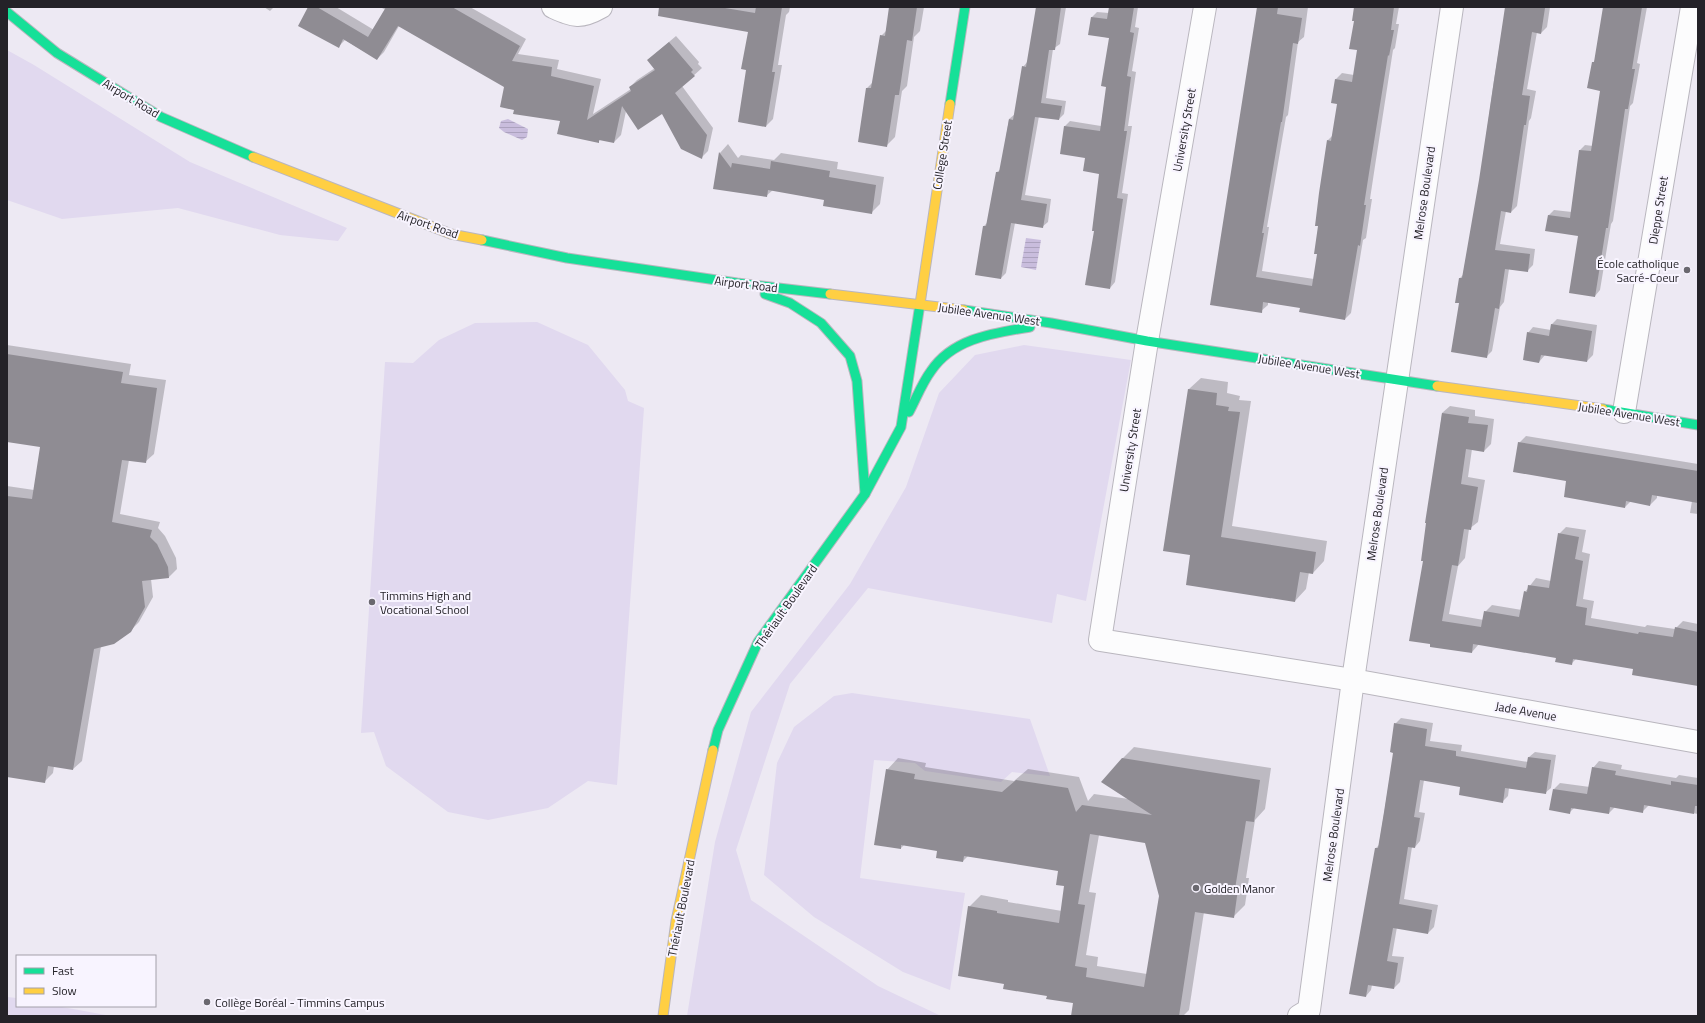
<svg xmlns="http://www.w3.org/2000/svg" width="1705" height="1023" viewBox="0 0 1705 1023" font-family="'Titillium Web',sans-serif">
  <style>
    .grass { fill: #e1d9ef }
    .water { fill: url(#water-rules) }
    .shadow { fill: #0003; fill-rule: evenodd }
    .building { fill: #8f8c93; fill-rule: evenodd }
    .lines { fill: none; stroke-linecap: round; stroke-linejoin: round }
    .street-casing { stroke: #b9b6be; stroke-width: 24 }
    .fast-casing { stroke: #b9b6be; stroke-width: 11 }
    .slow-casing { stroke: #b9b6be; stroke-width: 11 }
    .street { stroke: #fcfcfd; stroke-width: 22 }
    .fast { stroke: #16e098; stroke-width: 9 }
    .slow { stroke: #ffcf43; stroke-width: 9 }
    .poi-dot { fill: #6a686f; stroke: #f8f4ff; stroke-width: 1.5 }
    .labels { text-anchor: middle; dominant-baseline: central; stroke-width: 4; stroke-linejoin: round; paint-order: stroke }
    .street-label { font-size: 12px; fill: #242228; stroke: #f8f4ff }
    .poi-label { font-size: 12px; fill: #242228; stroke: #f8f4ff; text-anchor: start }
  </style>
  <defs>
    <pattern id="water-rules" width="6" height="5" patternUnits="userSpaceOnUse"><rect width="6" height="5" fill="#c9bddd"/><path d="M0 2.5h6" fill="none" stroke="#aca2be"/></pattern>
  </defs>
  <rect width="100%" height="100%" fill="#ede9f3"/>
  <!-- grass -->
  <g class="grass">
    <polygon points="7,50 34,65 190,162 347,228 338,241 280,235 178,208 62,219 7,200"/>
    <polygon points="537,322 588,345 625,390 628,401 644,408 617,785 588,781 548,808 488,820 448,812 386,766 374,732 361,733 385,362 413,363 439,340 475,323"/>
    <polygon points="1024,345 1131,360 1086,601 1057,594 1052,623 868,588 790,684 736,850 751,900 878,986 941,1016 687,1016 715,842 751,712 850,584 906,487 939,393 975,355"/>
    <polygon points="852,693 1030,719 1050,776 1012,772 1001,782 925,771 915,763 874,760 860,878 965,893 950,990 903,972 814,917 764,875 777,763 794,727 834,696"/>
    <polygon points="7,997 17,998 17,1006 57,1006 111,1016 7,1016"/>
  </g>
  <!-- water -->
  <g class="water">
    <polygon points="508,119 528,129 527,137 522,140 504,132 499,128 501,121"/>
    <polygon points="1026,238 1041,240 1036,270 1021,267"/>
  </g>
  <!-- shadow -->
  <g class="shadow">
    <polygon points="264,7 274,7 270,11"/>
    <polygon points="310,7 336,7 374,30 386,10 380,7 470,7 526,39 518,54 559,60 557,69 601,79 593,114 631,89 630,87 637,80 655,68 656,53 676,36 699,62 698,64 702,68 682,86 713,128 708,151 701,158 662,113 626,111 621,135 614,142 601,139 598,142 561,120 515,109 505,86 399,26 384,52 377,59 345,40 339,46"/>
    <polygon points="669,7 790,7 789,12 786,15 778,65 782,65 773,119 766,126 747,69 749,31"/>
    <polygon points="890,7 924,7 920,31 914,37 907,86 902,91 895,137 886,146 867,88 873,82 881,36 887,30"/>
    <polygon points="1041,7 1066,7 1060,44 1053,49 1046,98 1066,101 1064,114 1059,119 1039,116 1025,195 1051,199 1048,222 1042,227 1015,223 1006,273 1001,278 984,226 988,222 997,172 1001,169 1009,119 1015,114 1023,67 1028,61"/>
    <polygon points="1110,7 1138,7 1135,27 1139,28 1132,71 1136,72 1128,126 1132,126 1122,193 1128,194 1115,282 1110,288 1095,230 1100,173 1064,127 1070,121 1101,126 1107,86 1110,38 1089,34 1092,17 1097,12 1109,13"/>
    <polygon points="1258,7 1308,7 1304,37 1298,42 1288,115 1286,117 1267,227 1269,227 1262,271 1314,279 1318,254 1319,226 1328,140 1333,135 1338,103 1336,79 1342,73 1354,75 1358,49 1355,7 1399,7 1396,24 1399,24 1395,48 1393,50 1375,166 1370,199 1372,199 1366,238 1363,240 1351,313 1345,319 1301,307 1268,302 1268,305 1261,311 1211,304"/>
    <polygon points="1506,7 1550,7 1547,27 1541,33 1537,32 1527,89 1536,91 1531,118 1529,121 1517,206 1511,212 1506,211 1500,244 1535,249 1533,265 1527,271 1509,269 1504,302 1500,307 1492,351 1486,357 1460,302 1456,302 1460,278 1463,275 1480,181 1494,80"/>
    <polygon points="1604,7 1647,7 1637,63 1640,64 1633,103 1630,106 1613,221 1611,224 1600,290 1595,296 1579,235 1546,230 1549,215 1554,210 1572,212 1580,150 1585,145 1593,146 1601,90 1593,63 1595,60"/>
    <polygon points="728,144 738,158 741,155 774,160 781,153 838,162 837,169 884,177 880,204 871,213 825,199 773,190 766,196 714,188 720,153"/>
    <polygon points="1557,319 1597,325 1593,355 1587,361 1545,355 1539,362 1528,333 1533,327 1551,330 1551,325"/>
    <polygon points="7,345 131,364 129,375 166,380 154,454 145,462 129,460 120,514 160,522 158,528 165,536 176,558 177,569 169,577 151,579 153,597 139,622 130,631 101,646 82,761 73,769 54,766 53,773 44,782 7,776 7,486 34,490 41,446 7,441"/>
    <polygon points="1201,378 1228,382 1227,393 1240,396 1239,400 1251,401 1232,526 1327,541 1324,561 1313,573 1309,572 1306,589 1295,601 1192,555 1189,389"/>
    <polygon points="1450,406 1475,410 1475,416 1494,419 1491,444 1484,451 1472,449 1468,477 1485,480 1478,522 1469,529 1465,558 1458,566 1449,614 1484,620 1485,612 1492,605 1522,610 1525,592 1536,578 1551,581 1559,534 1566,527 1586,530 1582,552 1590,554 1583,599 1594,601 1591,618 1645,627 1647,625 1675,629 1683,621 1698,624 1698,688 1697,685 1634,668 1576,659 1571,664 1557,657 1479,644 1472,652 1431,646 1424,560 1442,413"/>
    <polygon points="1526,436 1698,464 1698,514 1690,513 1692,501 1657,495 1657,498 1650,505 1631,501 1625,507 1568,480 1519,443"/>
    <polygon points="1401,718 1433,723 1430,741 1462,745 1461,751 1528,762 1529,757 1535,752 1556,755 1551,788 1545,793 1509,788 1508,796 1502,802 1461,786 1424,780 1419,812 1425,813 1420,841 1415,847 1412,847 1404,899 1438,905 1434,927 1428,933 1397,927 1392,956 1404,957 1400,982 1394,988 1372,985 1371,990 1366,996 1376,848 1379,845 1394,752 1395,724"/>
    <path d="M1134,747L1271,768L1265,809L1255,820L1246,878H1249L1245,905L1233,917L1204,912L1189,1010L1183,1016H1072L1074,1003L1005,983L969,907L981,895L1008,900V902L1062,911L1066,885L1059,870L968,856L963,861L938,850L904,845L901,848L887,770L898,758L926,763L925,767L1014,781L1028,769L1079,777L1088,801L1094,794L1129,799L1122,759ZM1099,835L1146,842L1160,896L1147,974L1097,966L1098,957L1086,955L1096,893L1089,892Z"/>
    <polygon points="1599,761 1622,765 1621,769 1676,778 1679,775 1698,778 1698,814 1649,805 1642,812 1615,807 1609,813 1575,807 1570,812 1554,789 1560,783 1590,787 1593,768"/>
  </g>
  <!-- building -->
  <g class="building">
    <polygon points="308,7 317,7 368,37 386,7 452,7 520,46 512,61 552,67 551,76 594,86 587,120 631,91 629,87 655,70 647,60 669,42 693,70 691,72 695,76 675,93 707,135 702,159 681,149 662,114 638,130 622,106 614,143 599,140 599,143 557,134 560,121 513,114 514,110 500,107 504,87 398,26 377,60 343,39 339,48 298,26"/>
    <polygon points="659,7 719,7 755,13 756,7 782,7 772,72 775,72 766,127 738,122 746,70 741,69 748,32 658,16"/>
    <polygon points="889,7 917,7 912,41 907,40 899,95 895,95 887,147 858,142 866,88 871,88 880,35 885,36"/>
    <polygon points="1036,7 1061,7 1055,50 1049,50 1041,103 1062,106 1059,120 1035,117 1021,200 1047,204 1043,228 1011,223 1001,279 975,275 983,226 986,226 996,172 999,172 1009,119 1013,120 1022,66 1026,67"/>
    <polygon points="1109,7 1134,7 1130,32 1134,33 1127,76 1131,77 1124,131 1127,131 1117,198 1123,199 1110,289 1085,285 1094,231 1092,231 1099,174 1083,171 1085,158 1060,154 1064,126 1100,131 1106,87 1101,86 1109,38 1088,35 1091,17 1107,19"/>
    <polygon points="1257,7 1278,7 1277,14 1302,18 1298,44 1293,43 1282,122 1281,122 1262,233 1264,233 1256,277 1312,286 1317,254 1314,254 1318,226 1315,226 1319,193 1327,140 1331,141 1337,104 1331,103 1335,79 1352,82 1357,50 1349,49 1354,21 1352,21 1354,7 1394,7 1391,30 1394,30 1389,56 1388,55 1369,173 1364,205 1366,205 1360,246 1358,245 1345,320 1299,312 1300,308 1263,302 1262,313 1210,305"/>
    <polygon points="1505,7 1545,8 1541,34 1532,32 1522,95 1530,96 1526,125 1524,125 1511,213 1501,211 1495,250 1530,254 1528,272 1505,269 1499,309 1495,308 1487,358 1451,352 1459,303 1455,303 1459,278 1462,278 1479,180"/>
    <polygon points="1603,7 1642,7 1632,69 1635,69 1628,109 1625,109 1608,228 1606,228 1595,297 1569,293 1578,236 1545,231 1548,215 1570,218 1579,150 1591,151 1600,91 1587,88 1592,62 1594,62"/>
    <polygon points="719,152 731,168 732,163 770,169 771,161 830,171 829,177 876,185 872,214 823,206 824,200 768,190 767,197 713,189"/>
    <polygon points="1551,324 1592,331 1587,362 1541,355 1539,363 1523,360 1527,332 1549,336"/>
    <polygon points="7,354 123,372 121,383 157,388 146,463 122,460 112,522 152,530 150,537 157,544 168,567 169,578 142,581 145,607 131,632 114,644 94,649 73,770 48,766 45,783 7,777 7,496 32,499 40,447 7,442"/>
    <polygon points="1188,389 1217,393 1216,405 1229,407 1228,411 1240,412 1221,537 1316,552 1313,574 1300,572 1295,602 1186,585 1190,555 1163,551"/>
    <polygon points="1442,413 1469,417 1468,423 1488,425 1484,452 1466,449 1461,484 1478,487 1471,530 1464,529 1458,566 1452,565 1442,621 1481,627 1484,611 1519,617 1524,591 1527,592 1528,585 1549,588 1558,533 1579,537 1575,559 1583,561 1576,606 1587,608 1585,625 1638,634 1639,632 1673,637 1675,627 1698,632 1698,686 1632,675 1633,669 1573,659 1572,665 1555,662 1556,658 1473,644 1472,653 1430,647 1430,644 1409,641 1423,561 1421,561 1426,523 1425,523"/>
    <polygon points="1518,442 1698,471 1698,503 1652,495 1650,506 1626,501 1625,508 1564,497 1566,481 1513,472"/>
    <polygon points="1394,723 1427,729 1425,746 1456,751 1456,756 1526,768 1528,757 1551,760 1546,794 1505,788 1503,803 1459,795 1460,787 1420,780 1414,817 1420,818 1415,848 1408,847 1399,904 1432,910 1428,934 1393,928 1387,961 1398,963 1394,989 1368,985 1366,997 1349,994 1375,848 1378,848 1384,812 1393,753 1390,752"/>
    <path d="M1122,758L1260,780L1254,822L1246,821L1235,889H1238L1234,918L1195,912L1179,1016H1071L1073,1003L1046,999L1047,996L1003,989L1004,984L958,976L968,906L997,911V913L1059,923L1064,886L1056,885L1058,871L964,856L963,862L936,858L937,851L901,845V849L874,845L886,769L915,774L914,779L1002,792L1016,780L1068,788L1076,812L1082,805L1152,815L1101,782ZM1090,834L1145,843L1159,896L1144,987L1086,977L1087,968L1075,966L1085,905L1078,904Z"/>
    <polygon points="1592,767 1616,771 1615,775 1671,785 1671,781 1698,785 1698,806 1695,806 1694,814 1644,805 1643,813 1610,807 1609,814 1571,808 1570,814 1549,810 1553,789 1587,794"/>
  </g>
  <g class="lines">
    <defs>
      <g id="street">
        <path d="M553,7C574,16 580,19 601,7"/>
        <polyline points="1205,7 1147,341 1100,640 1353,680 1698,742"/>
        <polyline points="1624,412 1692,7"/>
        <polyline points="1299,1016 1309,1010 1353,680 1452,7"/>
      </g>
      <g id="fast">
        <polyline points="7,12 57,53 161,117 253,157"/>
        <polyline points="950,104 965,7"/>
        <polyline points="482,240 567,258 737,283 830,294"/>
        <polyline points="765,294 790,303 821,323 850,356 857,381 865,494"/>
        <polyline points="964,310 1051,323 1147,341 1437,386"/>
        <polyline points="1603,409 1698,425"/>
        <path d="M909,412C916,399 922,383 931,371C953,338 994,333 1030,327"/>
        <polyline points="713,750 718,730 758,642 865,494 901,427 920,304"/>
      </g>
      <g id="slow">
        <polyline points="253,157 451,234 482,240"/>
        <polyline points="830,294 964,310"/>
        <polyline points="920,304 950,104"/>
        <polyline points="1437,386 1603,409"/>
        <polyline points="663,1016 676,921 713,750"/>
      </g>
    </defs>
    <!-- street casing -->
    <use href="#street" class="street-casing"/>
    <!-- fast casing -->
    <use href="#fast" class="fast-casing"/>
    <!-- slow casing -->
    <use href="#slow" class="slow-casing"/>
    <!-- street -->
    <use href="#street" class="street"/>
    <!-- fast -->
    <use href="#fast" class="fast"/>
    <!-- slow -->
    <use href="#slow" class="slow"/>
  </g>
  <!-- markers -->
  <g class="poi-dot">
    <circle cx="1687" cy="270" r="4"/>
    <circle cx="372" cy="602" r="4"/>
    <circle cx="1196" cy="888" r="4"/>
    <circle cx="207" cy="1002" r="4"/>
  </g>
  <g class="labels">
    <!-- street labels -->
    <g class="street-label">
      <text transform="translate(131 98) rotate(31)">Airport Road</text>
      <text transform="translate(1184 130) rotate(-80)">University Street</text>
      <text transform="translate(942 155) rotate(-81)">College Street</text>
      <text transform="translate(1424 193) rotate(-82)">Melrose Boulevard</text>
      <text transform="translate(1658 210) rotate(-81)">Dieppe Street</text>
      <text transform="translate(428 224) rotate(19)">Airport Road</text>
      <text transform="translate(746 284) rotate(7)">Airport Road</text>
      <text transform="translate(989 314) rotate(8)">Jubilee Avenue West</text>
      <text transform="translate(1309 366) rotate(9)">Jubilee Avenue West</text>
      <text transform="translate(1629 414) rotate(9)">Jubilee Avenue West</text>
      <text transform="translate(1130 450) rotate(-81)">University Street</text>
      <text transform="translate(1377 514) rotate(-82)">Melrose Boulevard</text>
      <text transform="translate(786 606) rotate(-55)">Thériault Boulevard</text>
      <text transform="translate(1526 711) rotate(10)">Jade Avenue</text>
      <text transform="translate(1333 835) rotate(-82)">Melrose Boulevard</text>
      <text transform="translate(681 908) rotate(-79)">Thériault Boulevard</text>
    </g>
    <!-- poi labels -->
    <g class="poi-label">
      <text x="1679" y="263" text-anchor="end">École catholique<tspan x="1679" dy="14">Sacré-Coeur</tspan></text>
      <text x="380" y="595">Timmins High and<tspan x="380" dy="14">Vocational School</tspan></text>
      <text x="1204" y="888">Golden Manor</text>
      <text x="215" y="1002">Collège Boréal - Timmins Campus</text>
    </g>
  </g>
  <!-- border -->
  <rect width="1705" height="1023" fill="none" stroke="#242228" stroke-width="16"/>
  <!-- legend -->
  <rect x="16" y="955" width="140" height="52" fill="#f8f4ff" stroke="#a3a0a9"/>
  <rect x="24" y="968" width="20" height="6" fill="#16e098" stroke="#a3a0a9"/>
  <text x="52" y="975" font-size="12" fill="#242228">Fast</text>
  <rect x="24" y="988" width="20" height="6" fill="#ffcf43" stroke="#a3a0a9"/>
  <text x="52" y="995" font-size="12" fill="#242228">Slow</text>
</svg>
